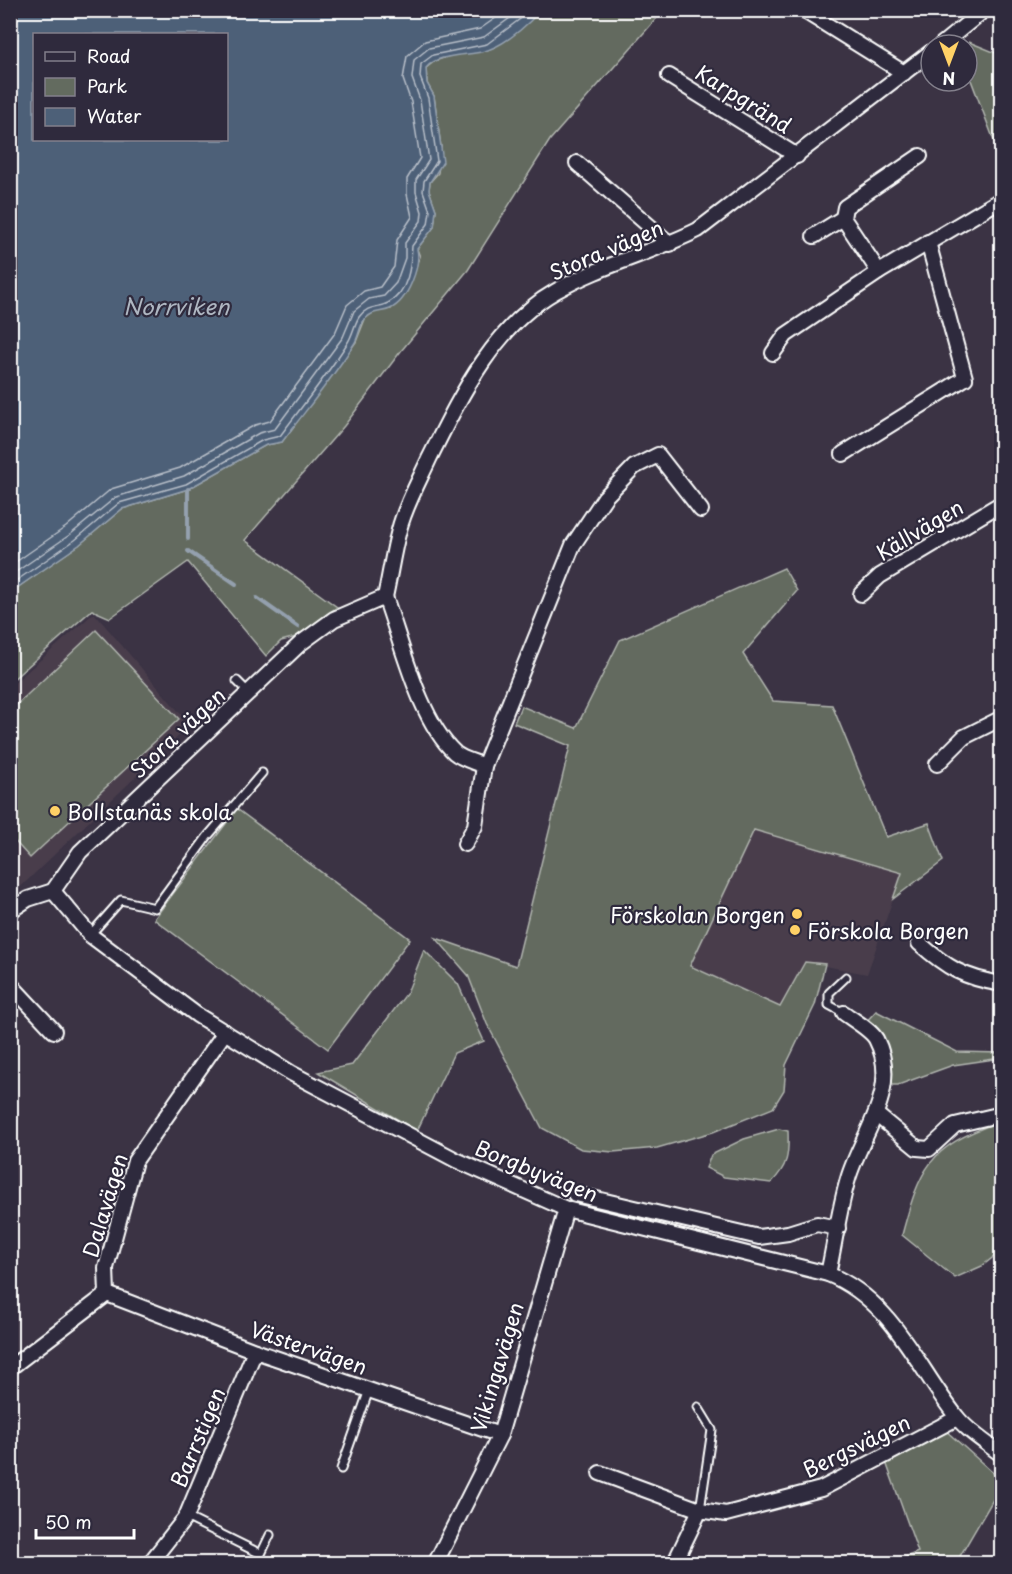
<svg xmlns="http://www.w3.org/2000/svg" width="1012" height="1574" viewBox="0 0 1012 1574" font-family="'Playpen Sans',sans-serif">
  <style>
    .built { fill: #4a3e4c }
    .green { fill: #636b5f; stroke: #b1b5af; stroke-width: 1.5 }
    .water { fill: #4d6078; stroke: #94a0ae; stroke-width: 1.5; fill-rule: evenodd }
    .lines { fill: none; stroke-linecap: round; stroke-linejoin: round }
    .shore { stroke: #b8bfc9; stroke-width: 1.5 }
    .stream { stroke: #94a0ae; stroke-width: 4 }
    .lane-casing { stroke: #fff; stroke-width: 11 }
    .street-casing { stroke: #fff; stroke-width: 18 }
    .lane { stroke: #2f2a3d; stroke-width: 7 }
    .street { stroke: #2f2a3d; stroke-width: 14 }
    .poi-dot { fill: #ffd166; stroke: #2f2a3d; stroke-width: 2 }
    .labels { text-anchor: middle; dominant-baseline: central; stroke-width: 4.5; stroke-linejoin: round; paint-order: stroke }
    .street-label { font-size: 21px; fill: #fff; stroke: #2f2a3d }
    .poi-label { font-size: 21px; fill: #fff; stroke: #2f2a3d; text-anchor: start }
    .water-label { font-size: 22px; font-style: italic; fill: #afb7c2; stroke: #2f2a3d }
  </style>
  <rect width="100%" height="100%" fill="#3b3344"/>
  <filter id="ink" filterUnits="userSpaceOnUse"><feTurbulence type="fractalNoise" baseFrequency=".0167" numOctaves="2"/><feDisplacementMap in="SourceGraphic" scale="12" xChannelSelector="R" yChannelSelector="G"/><feConvolveMatrix kernelMatrix="1 2 1 2 8 2 1 2 1" color-interpolation-filters="sRGB"/></filter>
  <g filter="url(#ink)">
    <!-- built -->
    <g class="built">
      <polygon points="94,613 190,725 11,896 11,686"/>
      <polygon points="754,830 902,873 867,974 805,962 781,1007 690,966"/>
    </g>
    <!-- green -->
    <g class="green">
      <polygon points="540,11 663,11 550,140 468,270 401,351 344,426 245,540 337,607 296,637 281,641 266,656 188,562 110,618 92,610 11,681 11,592 79,545 122,509 188,489 266,445 282,442 356,342 365,319 375,311 391,309 420,257 417,249 434,227 436,210 429,190 430,182 438,173 441,147 434,96 427,83 426,68 435,61 515,33"/>
      <polygon points="969,42 1001,55 1001,159 968,72"/>
      <polygon points="784,568 797,591 743,654 773,701 832,705 886,837 929,823 943,861 893,899 902,873 754,830 690,966 780,1007 805,962 825,964 815,1005 786,1065 784,1090 773,1108 713,1132 657,1148 613,1152 581,1149 542,1128 487,1024 468,975 436,938 516,966 570,746 514,723 521,706 576,728 620,640"/>
      <polygon points="96,630 179,719 30,858 11,837 11,710"/>
      <polygon points="237,809 410,939 328,1049 154,919"/>
      <polygon points="424,950 458,984 484,1041 454,1053 417,1131 318,1072 352,1065 407,993"/>
      <polygon points="876,1011 957,1052 1001,1053 1001,1058 953,1065 898,1085 888,1085 865,1023"/>
      <path d="M996,1123H1002L1001,1251L982,1266L955,1278L902,1235C920,1168 929,1147 996,1123Z"/>
      <path d="M779,1129L788,1131C789,1155 788,1166 771,1183L724,1177L706,1168L711,1155L744,1139Z"/>
      <polygon points="944,1429 1001,1480 1001,1486 956,1563 891,1563 918,1552 886,1462"/>
    </g>
    <!-- water -->
    <path class="water" d="M11,10L540,11C527,25 507,43 488,50C470,57 439,52 426,68L427,83L434,96L443,162L430,182L429,190L436,210L434,227L417,249C421,266 408,301 390,309C381,313 373,310 365,319C359,326 359,337 354,344C333,378 306,410 282,442L266,445L188,489L122,509L79,545L11,592ZM34,34H226V140H34Z"/>
    <g class="lines">
      <!-- shore -->
      <g class="shore">
        <polyline points="10,566 66,527 111,489 180,468 255,425 270,421 335,333 347,305 364,291 380,287 394,267 397,240 412,217 407,194 407,179 420,158 411,102 403,79 407,56 425,41 480,29 507,10"/>
        <polyline points="10,576 71,534 116,497 184,476 259,433 275,429 343,337 354,311 369,299 384,296 396,283 405,258 405,243 421,221 422,212 416,192 416,180 429,160 420,100 412,78 414,60 429,48 484,37 521,10"/>
        <path d="M10,585L75,540L119,503L186,484L263,440L280,436C303,405 328,374 348,342C353,334 354,325 359,317C369,304 377,309 388,303C409,292 411,265 412,246L428,224L430,211L423,191L424,181L437,161L428,98L420,77L421,64L433,55L487,44L532,10"/>
      </g>
      <!-- stream -->
      <g class="stream">
        <polyline points="188,539 188,489"/>
        <polyline points="188,551 236,584"/>
        <polyline points="257,598 298,627"/>
      </g>
      <defs>
        <g id="lane">
          <polyline points="237,681 249,693"/>
          <polyline points="90,935 121,900 155,908 207,837 262,773"/>
          <polyline points="844,1013 829,1005 829,993 846,977"/>
          <polyline points="698,1407 712,1430 700,1510"/>
          <polyline points="341,1469 369,1390"/>
          <polyline points="186,1517 261,1554 270,1535"/>
        </g>
        <g id="street">
          <polyline points="803,10 904,73"/>
          <polyline points="941,45 984,10"/>
          <polyline points="669,76 797,156"/>
          <polyline points="577,163 670,244"/>
          <polyline points="814,236 843,218"/>
          <polyline points="879,272 843,218 845,207 920,156"/>
          <polyline points="773,353 786,335 879,272 1002,199"/>
          <polyline points="843,454 965,378 928,242"/>
          <polyline points="861,594 880,576 1002,503"/>
          <path d="M385,597C402,643 419,720 455,753C462,759 475,762 484,766L475,826L465,844"/>
          <polyline points="937,764 964,737 1002,718"/>
          <polyline points="484,766 573,545 605,497 634,467 658,455 701,510"/>
          <path d="M53,891L90,935L197,1015L291,1073L456,1160L566,1209L828,1274C892,1300 916,1365 956,1416C967,1431 987,1443 1002,1455"/>
          <path d="M10,911L28,899L53,891L80,852L301,643L334,619L385,597C390,575 393,552 399,530C405,506 419,481 429,459C460,397 493,327 556,291C601,265 652,253 698,230L931,52"/>
          <path d="M919,943C947,968 964,978 1002,984"/>
          <polyline points="10,984 54,1031"/>
          <polyline points="877,1115 917,1148 929,1149 955,1125 1002,1114"/>
          <polyline points="575,1194 759,1237 788,1233 817,1224 838,1228"/>
          <path d="M828,1274C835,1242 839,1209 848,1179C861,1134 902,1089 876,1039C870,1029 853,1020 844,1013"/>
          <polyline points="107,1294 255,1351 500,1435"/>
          <polyline points="10,1368 107,1294 106,1268 135,1161 225,1032"/>
          <polyline points="600,1473 700,1510"/>
          <polyline points="149,1564 186,1517 255,1351"/>
          <polyline points="435,1564 500,1435 566,1209"/>
          <polyline points="674,1564 700,1510 726,1514 821,1489 957,1418"/>
        </g>
      </defs>
      <!-- lane casing -->
      <use href="#lane" class="lane-casing"/>
      <!-- street casing -->
      <use href="#street" class="street-casing"/>
      <!-- lane -->
      <use href="#lane" class="lane"/>
      <!-- street -->
      <use href="#street" class="street"/>
    </g>
  </g>
  <!-- markers -->
  <g class="poi-dot">
    <circle cx="55" cy="811" r="6"/>
    <circle cx="797" cy="914" r="6"/>
    <circle cx="795" cy="930" r="6"/>
  </g>
  <g class="labels">
    <!-- street labels -->
    <g class="street-label">
      <text transform="translate(744 98) rotate(32)">Karpgränd</text>
      <text transform="translate(606 249) rotate(-23)">Stora vägen</text>
      <text transform="translate(919 529) rotate(-31)">Källvägen</text>
      <text transform="translate(177 732) rotate(-43)">Stora vägen</text>
      <text transform="translate(537 1170) rotate(22)">Borgbyvägen</text>
      <text transform="translate(104 1205) rotate(-73)">Dalavägen</text>
      <text transform="translate(309 1347) rotate(19)">Västervägen</text>
      <text transform="translate(496 1367) rotate(-73)">Vikingavägen</text>
      <text transform="translate(197 1437) rotate(-67)">Barrstigen</text>
      <text transform="translate(856 1445) rotate(-26)">Bergsvägen</text>
    </g>
    <!-- poi labels -->
    <g class="poi-label">
      <text x="67" y="811">Bollstanäs skola</text>
      <text x="785" y="914" text-anchor="end">Förskolan Borgen</text>
      <text x="807" y="930">Förskola Borgen</text>
    </g>
    <!-- water labels -->
    <g class="water-label">
      <text x="176" y="305">Norrviken</text>
    </g>
  </g>
  <!-- margin -->
  <rect width="1012" height="1574" fill="none" stroke="#2f2a3d" stroke-width="36"/>
  <rect x="18" y="18" width="976" height="1538" fill="none" stroke="#fff" stroke-width="2" filter="url(#ink)"/>
  <!-- legend -->
  <rect x="33" y="33" width="195" height="108" fill="#2f2a3d" stroke="#827f8b" stroke-width="1.5"/>
  <rect x="45" y="52" width="30" height="9" fill="#2f2a3d" stroke="#827f8b" stroke-width="1.5"/>
  <text x="87" y="63" font-size="18" fill="#ffffff">Road</text>
  <rect x="45" y="78" width="30" height="18" fill="#636b5f" stroke="#827f8b" stroke-width="1.5"/>
  <text x="87" y="93" font-size="18" fill="#ffffff">Park</text>
  <rect x="45" y="108" width="30" height="18" fill="#4d6078" stroke="#827f8b" stroke-width="1.5"/>
  <text x="87" y="123" font-size="18" fill="#ffffff">Water</text>
  <!-- north arrow -->
  <g transform="translate(949 63) rotate(180)"><circle r="28" fill="#2f2a3d" stroke="#827f8b" stroke-width="1.5"/>
  <path d="M0-4.5L10 22L0 15L-10 22Z" fill="#ffd166"/>
  <text y="-9" font-size="16" font-weight="bold" text-anchor="middle" fill="#ffffff">N</text>
  </g>
  <!-- scale -->
  <path d="M36 1529v9h98v-9" fill="none" stroke="#ffffff" stroke-width="3"/>
  <text x="45" y="1529" font-size="18" fill="#ffffff" stroke="#2f2a3d" stroke-width="4.5" paint-order="stroke">50 m</text>
</svg>
